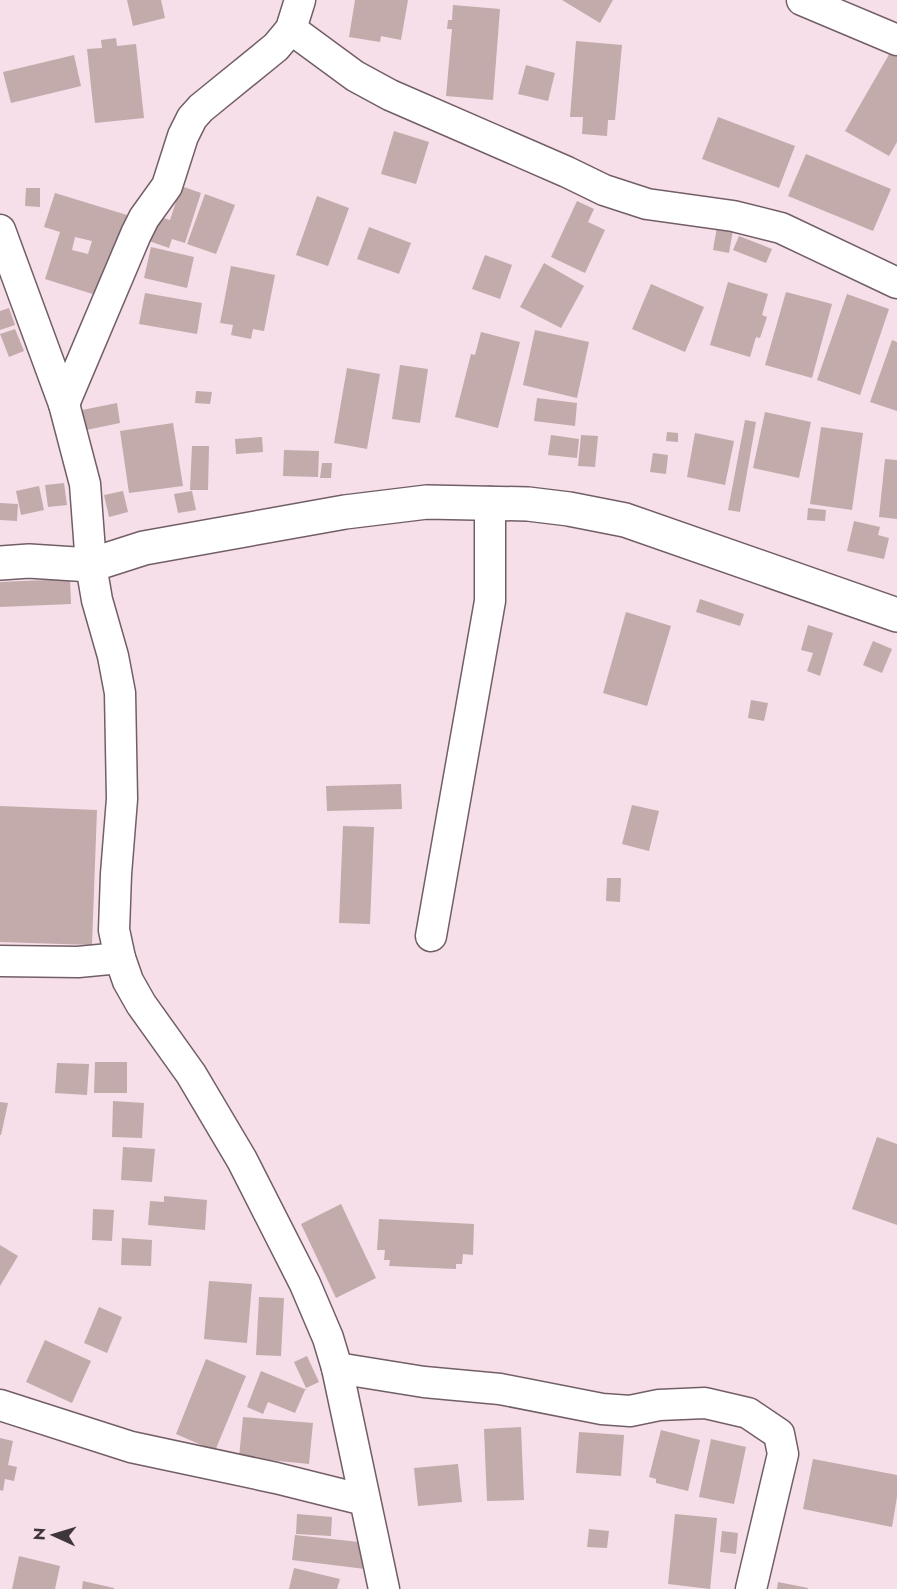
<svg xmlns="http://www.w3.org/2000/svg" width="897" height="1589" viewBox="0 0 897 1589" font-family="Jost,sans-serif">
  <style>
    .building { fill: #c3aaab; fill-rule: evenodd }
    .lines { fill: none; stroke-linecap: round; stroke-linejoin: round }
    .street-casing { stroke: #725e66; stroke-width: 33 }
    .secondary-casing { stroke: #725e66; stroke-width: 36 }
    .street { stroke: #fff; stroke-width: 30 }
    .secondary { stroke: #fff; stroke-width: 33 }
  </style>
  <rect width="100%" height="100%" fill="#f7dfe9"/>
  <!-- building -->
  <g class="building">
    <polygon points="127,0 161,0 165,18 133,26"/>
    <polygon points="355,0 408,0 401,40 381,36 380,42 349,37"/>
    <polygon points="562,0 613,0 600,23"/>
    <polygon points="453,5 500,9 493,100 446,96 452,29 447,29 448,20 452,20"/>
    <polygon points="116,38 117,46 136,44 144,118 95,123 87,49 102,48 101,40"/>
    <polygon points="576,41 622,45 615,120 608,120 607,136 582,134 583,117 570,117"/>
    <polygon points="891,51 897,55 897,142 889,156 845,131"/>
    <polygon points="74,55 81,86 11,103 3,72"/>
    <polygon points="526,65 555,73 548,101 518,94"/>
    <polygon points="718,117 795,146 779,188 702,159"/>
    <polygon points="394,131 429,142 416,184 381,174"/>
    <polygon points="806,154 891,189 873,231 788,196"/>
    <polygon points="181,186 201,193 185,243 172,239 169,248 149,241 157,216 170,220"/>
    <polygon points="26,188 40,188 40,207 25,206"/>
    <path d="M55,193L127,215L102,297L45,279L60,232L44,227ZM75,237L92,241L88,254L72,250Z"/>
    <polygon points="205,194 235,205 216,254 187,244"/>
    <polygon points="317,196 349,208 328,266 296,255"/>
    <polygon points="577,201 594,209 588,222 605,230 585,273 551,257"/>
    <polygon points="369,227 411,243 399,274 357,259"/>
    <polygon points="717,227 733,230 729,253 713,250"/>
    <polygon points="739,236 772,249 766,263 733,250"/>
    <polygon points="151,247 194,257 187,288 144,278"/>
    <polygon points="485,255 512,265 500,299 472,289"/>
    <polygon points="544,263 584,286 561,328 520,307"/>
    <polygon points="231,266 275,275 264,331 253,329 251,339 231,335 233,325 220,323"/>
    <polygon points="728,282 768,294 762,315 767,317 760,338 756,337 750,357 710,345"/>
    <polygon points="651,284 704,307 685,352 632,329"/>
    <polygon points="786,292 832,304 812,378 765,365"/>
    <polygon points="145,293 202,303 197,334 139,324"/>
    <polygon points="847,294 889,309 860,395 817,380"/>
    <polygon points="9,308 15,325 0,330 0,311"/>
    <polygon points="15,329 24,351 9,357 0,334"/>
    <polygon points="535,330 589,342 577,398 523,385"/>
    <polygon points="481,332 520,342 498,428 455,417 471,354 475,355"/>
    <polygon points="892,340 897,342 897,411 870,402"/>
    <polygon points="400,365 428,369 420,423 392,419"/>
    <polygon points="347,368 380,374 367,449 334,443"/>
    <polygon points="196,391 212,392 210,404 195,403"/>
    <polygon points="537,398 577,403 575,426 534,421"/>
    <polygon points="117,403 120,423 86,430 82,410"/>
    <polygon points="765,412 811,422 799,478 753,468"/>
    <polygon points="745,420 756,422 740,512 728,510"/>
    <polygon points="173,423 183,486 129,493 120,431"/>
    <polygon points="821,427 863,433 852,510 810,504"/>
    <polygon points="667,432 678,433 678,442 666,441"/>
    <polygon points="695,433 734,441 725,485 687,477"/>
    <polygon points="551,435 579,439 577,458 548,455"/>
    <polygon points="581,435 598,436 595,467 578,466"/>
    <polygon points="262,437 263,452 236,454 235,439"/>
    <polygon points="192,446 209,446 208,490 190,490"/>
    <polygon points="284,450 319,451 318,477 283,476"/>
    <polygon points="653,453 668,455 666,474 650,472"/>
    <polygon points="885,459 897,460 897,519 879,517"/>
    <polygon points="322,463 332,463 331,478 320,478"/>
    <polygon points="64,483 67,505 48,507 45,485"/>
    <polygon points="39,486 44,510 21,515 16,491"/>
    <polygon points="123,491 128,512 109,517 104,495"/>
    <polygon points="192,491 196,510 178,513 174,494"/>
    <polygon points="0,503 18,504 17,521 0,520"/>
    <polygon points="808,508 826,510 825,521 807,520"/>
    <polygon points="854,521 880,527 878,535 889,538 884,559 847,551"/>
    <polygon points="70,579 71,604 0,607 0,582"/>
    <polygon points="700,599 744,614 740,626 696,612"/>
    <polygon points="626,612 671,626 647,706 603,693"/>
    <polygon points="808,625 833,633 820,676 807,671 813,653 801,650"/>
    <polygon points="873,641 892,649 882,673 863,665"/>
    <polygon points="751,700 768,703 764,721 748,718"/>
    <polygon points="401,784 402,809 327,811 326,786"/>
    <polygon points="632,805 659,811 649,851 622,844"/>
    <polygon points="0,806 97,810 92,945 0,942"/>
    <polygon points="343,826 374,827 370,924 339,923"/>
    <polygon points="607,878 621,878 620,902 606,901"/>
    <polygon points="95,1062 127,1062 127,1093 94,1093"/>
    <polygon points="57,1063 89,1064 87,1095 55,1093"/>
    <polygon points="113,1101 144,1103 142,1138 112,1137"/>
    <polygon points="0,1102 8,1103 1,1135 0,1135"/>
    <polygon points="877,1137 897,1144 897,1225 852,1209"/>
    <polygon points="123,1147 155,1149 152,1182 121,1180"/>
    <polygon points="164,1196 207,1200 205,1230 148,1225 150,1201 164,1202"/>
    <polygon points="341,1204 376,1278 336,1298 301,1224"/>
    <polygon points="93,1209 114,1210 112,1241 92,1240"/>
    <polygon points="379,1219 474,1224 473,1255 463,1254 462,1264 456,1264 456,1269 389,1266 390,1260 384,1260 385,1250 377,1250"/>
    <polygon points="122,1238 152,1240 151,1266 121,1265"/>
    <polygon points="0,1245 18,1256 0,1286"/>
    <polygon points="209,1281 252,1284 247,1343 204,1339"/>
    <polygon points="259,1297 284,1298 281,1356 256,1355"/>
    <polygon points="99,1307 122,1317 107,1353 84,1343"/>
    <polygon points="45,1340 91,1361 72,1403 26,1382"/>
    <polygon points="307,1356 319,1382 306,1388 294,1362"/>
    <polygon points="206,1359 246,1376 215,1451 176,1434"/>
    <polygon points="261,1371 307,1390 305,1390 295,1413 268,1402 263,1414 247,1407"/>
    <polygon points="243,1417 313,1423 309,1464 239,1457"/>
    <polygon points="521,1427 524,1500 487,1501 484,1429"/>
    <polygon points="661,1430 700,1440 688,1491 656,1483 656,1479 649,1477"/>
    <polygon points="579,1432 624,1435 621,1476 576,1473"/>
    <polygon points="0,1438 13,1441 8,1465 17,1467 14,1481 5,1479 3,1491 0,1490"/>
    <polygon points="711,1439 746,1447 734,1504 699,1497"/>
    <polygon points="813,1459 897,1475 897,1497 892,1527 803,1509"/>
    <polygon points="458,1464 462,1502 418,1506 414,1468"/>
    <polygon points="297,1514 332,1517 331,1536 296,1534"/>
    <polygon points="675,1514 717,1518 710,1589 668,1584"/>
    <polygon points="589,1529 609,1531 607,1548 587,1547"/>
    <polygon points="722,1531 738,1533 736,1554 720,1552"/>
    <polygon points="295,1535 368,1543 365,1569 292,1560"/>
    <polygon points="19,1556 60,1566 55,1589 12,1589"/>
    <polygon points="294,1568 340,1579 337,1589 289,1589"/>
    <polygon points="83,1581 114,1588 114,1589 82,1589"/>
    <polygon points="778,1582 808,1588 808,1589 777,1589"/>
  </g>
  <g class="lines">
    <defs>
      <g id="street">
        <polyline points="802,0 897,40"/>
        <polyline points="291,29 355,76 390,95 567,172 604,190 647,204 733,216 781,228 897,283"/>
        <polyline points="0,230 64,404 85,484 91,565 97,600 113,656 120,693 122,799 116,874 114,930 120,958 128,981 141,1004 191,1074 242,1160 305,1284 328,1338 337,1368 384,1589"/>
        <polyline points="64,404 136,234 144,218 167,186 183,136 192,118 201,108 276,47 291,29 300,0"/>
        <polyline points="431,936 490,601 490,502"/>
        <polyline points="0,961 78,962 120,958"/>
        <polyline points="337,1368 424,1382 500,1389 602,1409 630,1411 659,1405 705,1403 748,1413 779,1434 783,1454 751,1589"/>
        <polyline points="0,1405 131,1447 276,1478 364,1500"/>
      </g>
      <polyline id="secondary" points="0,563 29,561 91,565 144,548 345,512 427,502 528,504 569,509 625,520 897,615"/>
    </defs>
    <!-- street casing -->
    <use href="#street" class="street-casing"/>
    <!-- secondary casing -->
    <use href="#secondary" class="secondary-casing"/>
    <!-- street -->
    <use href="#street" class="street"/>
    <!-- secondary -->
    <use href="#secondary" class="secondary"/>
  </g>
  <!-- north arrow -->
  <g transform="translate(54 1535) rotate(274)" stroke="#f7dfe9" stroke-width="4.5" paint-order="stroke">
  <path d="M0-4.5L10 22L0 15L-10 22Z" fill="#3f363a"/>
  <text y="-9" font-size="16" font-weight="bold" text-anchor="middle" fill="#3f363a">N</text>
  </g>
</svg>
